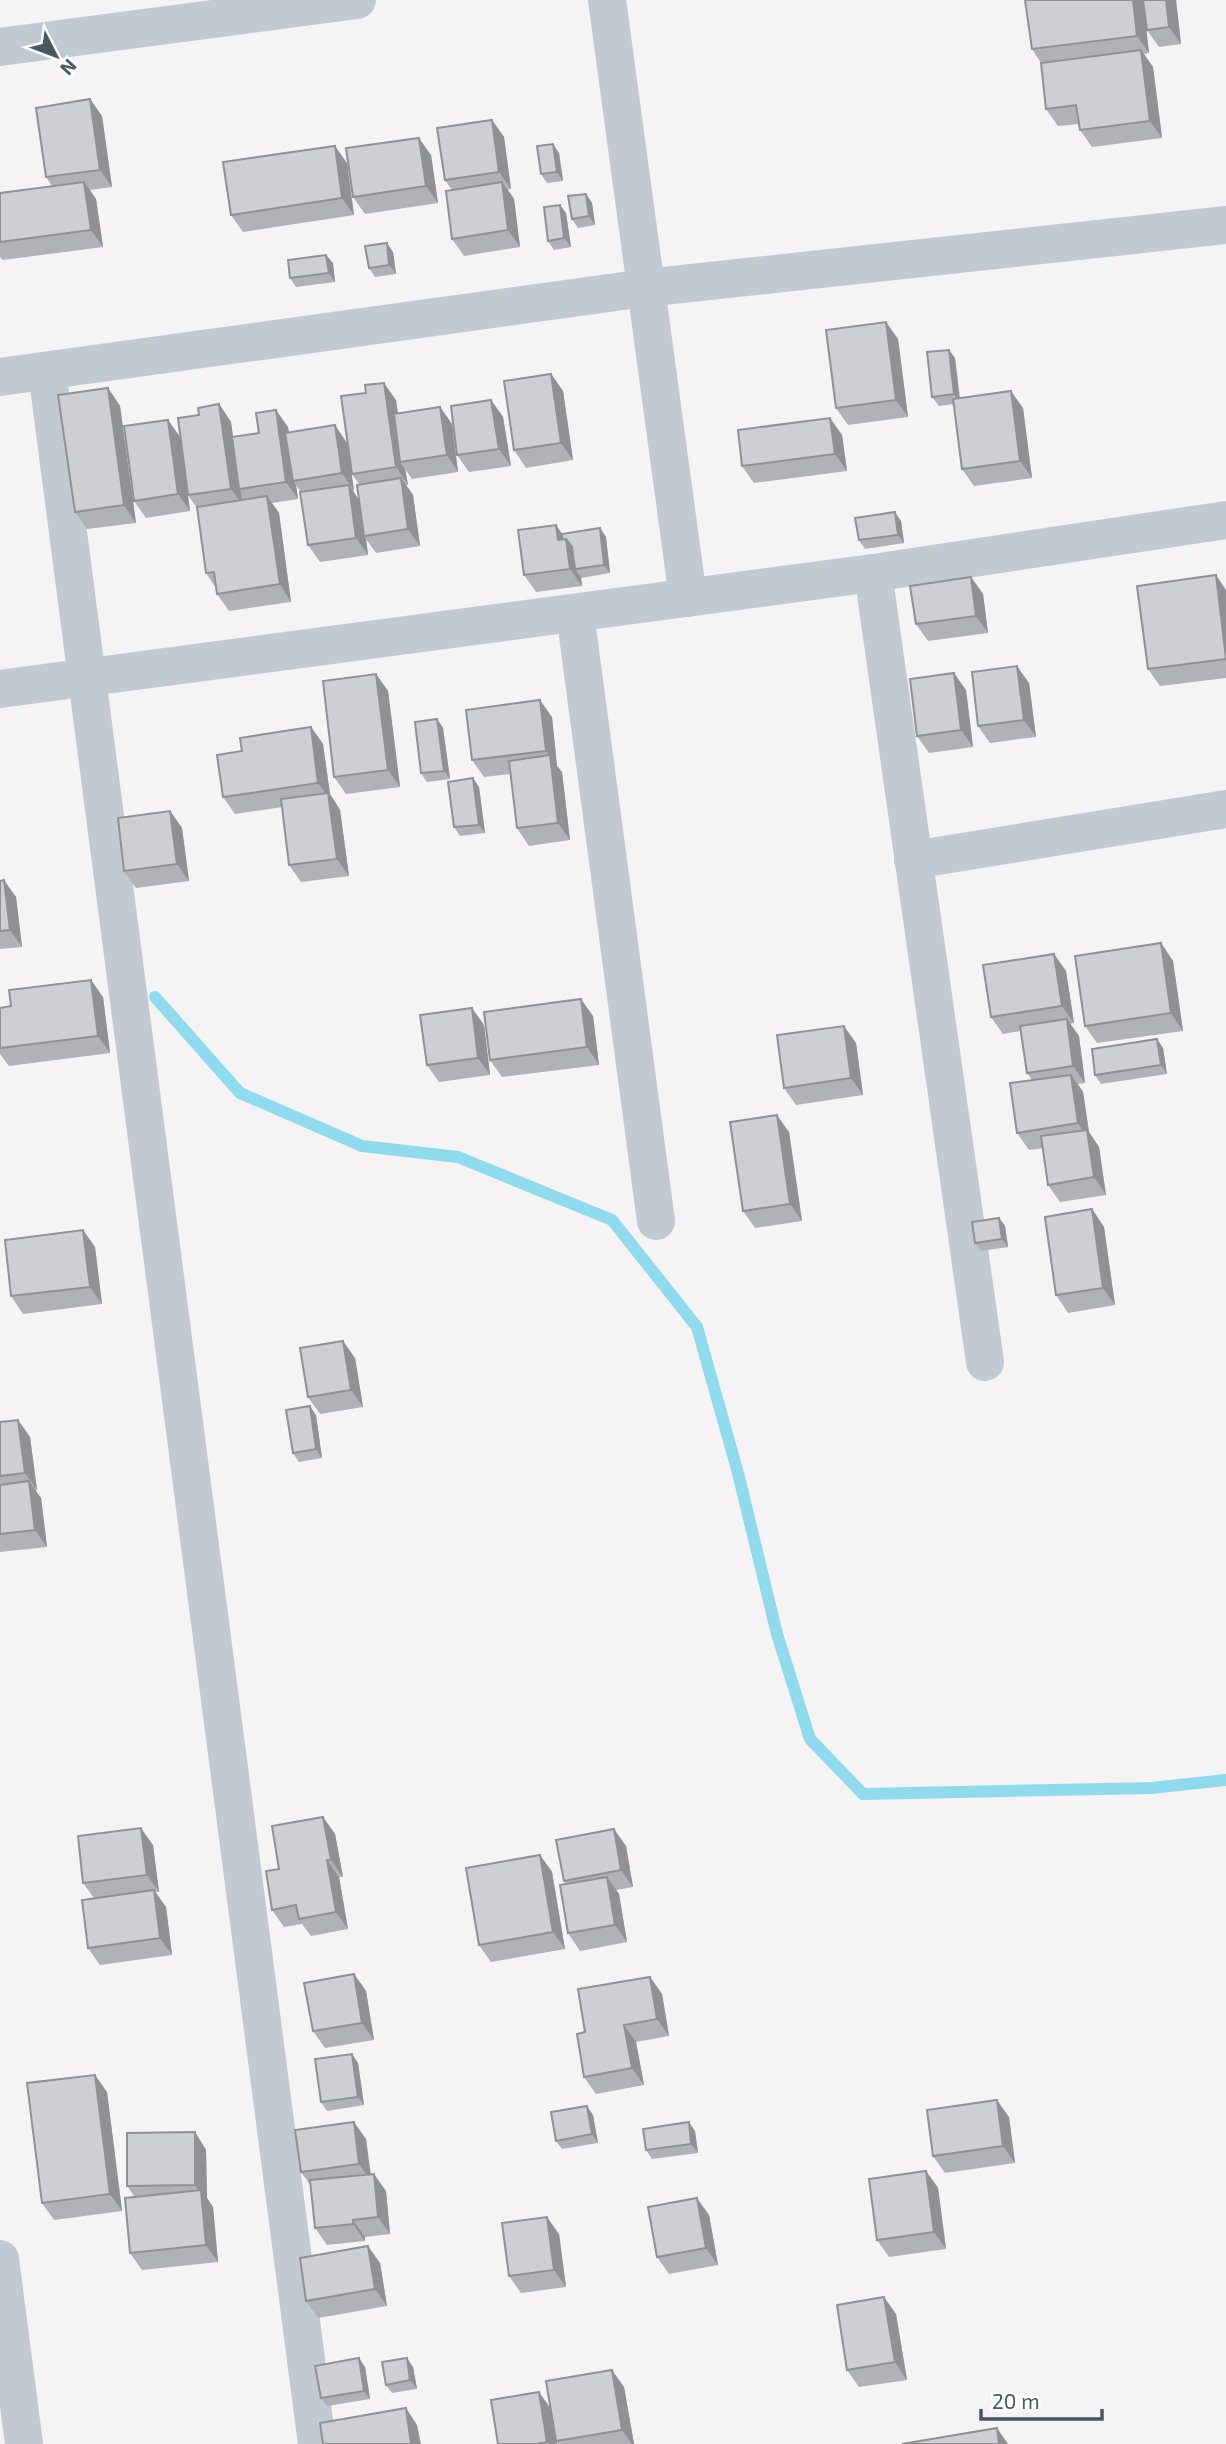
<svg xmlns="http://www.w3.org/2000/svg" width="1226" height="2444" viewBox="0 0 1226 2444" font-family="'Exo 2',sans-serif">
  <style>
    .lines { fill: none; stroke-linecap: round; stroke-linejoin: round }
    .stream { stroke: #90daee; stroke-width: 12 }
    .minor { stroke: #c1cad2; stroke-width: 38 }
    .wall { fill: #b0b2b7 }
    .shaded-wall { fill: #909195 }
    .building { fill: #cdcfd5; stroke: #909195; stroke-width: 2 }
  </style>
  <rect width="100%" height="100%" fill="#f5f3f3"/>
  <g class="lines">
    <!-- stream -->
    <polyline class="stream" points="155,997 240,1093 362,1146 458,1157 612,1220 697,1327 738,1473 777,1634 810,1739 863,1794 1151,1788 1226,1780"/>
    <!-- minor -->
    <g class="minor">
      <polyline points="607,0 688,598"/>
      <polyline points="0,47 357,0"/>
      <polyline points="47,371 317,2444"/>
      <polyline points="0,377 645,288 1226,225"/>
      <polyline points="873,573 985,1362"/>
      <polyline points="575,613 656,1221"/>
      <polyline points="0,689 873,573 1226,520"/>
      <polyline points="913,860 1226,809"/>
      <polyline points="0,2259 24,2444"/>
    </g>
  </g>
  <!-- wall -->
  <g class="wall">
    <polygon points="1025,0 1143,0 1149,53 1144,54 1153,67 1162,138 1092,147 1080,130 1079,124 1058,126 1046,109 1041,63 1032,49"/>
    <polygon points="1176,0 1181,44 1159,47 1147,30"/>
    <polygon points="102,116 112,187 90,190 96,199 103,247 3,260 0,257 0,193 52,186 46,177"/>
    <polygon points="492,120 504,137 511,189 508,190 514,199 520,247 464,256 452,239 452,190 445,180"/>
    <polygon points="559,153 563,181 547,183 541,174"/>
    <polygon points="431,155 438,203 365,214 353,197"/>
    <polygon points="347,163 354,215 243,232 231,215"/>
    <polygon points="586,194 592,203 595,225 578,228 572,219"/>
    <polygon points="560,205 566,213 571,247 554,250 548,241"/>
    <polygon points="393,252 396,274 375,277 369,268"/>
    <polygon points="333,263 335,282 296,287 290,278"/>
    <polygon points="886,322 898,339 908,417 848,425 836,408"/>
    <polygon points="955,358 960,398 1023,408 1032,478 974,486 962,469 954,404 939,406 932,397"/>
    <polygon points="551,374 563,391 573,460 526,468 514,450"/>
    <polygon points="108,388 120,406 136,523 87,529 75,512"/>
    <polygon points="396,400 398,413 440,407 452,424 458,472 412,479 405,469 408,485 406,485 413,495 420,546 376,553 366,539 368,555 320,562 308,545 301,492 296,485 298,499 272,503 279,513 291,602 229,611 217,594 216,588 206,573 197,508 188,495 199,415 219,404 231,422 233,437 288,427 289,432 347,443 354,491 353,491 359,500 359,484 352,474"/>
    <polygon points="491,400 503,417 511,466 469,472 457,455"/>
    <polygon points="830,418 842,435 847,471 754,483 742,466"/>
    <polygon points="168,420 180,437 190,511 146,518 134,501"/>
    <polygon points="901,521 904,543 865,549 859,540"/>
    <polygon points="600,528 606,537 610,573 581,578 582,586 536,592 524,575 562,534"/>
    <polygon points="971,577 983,594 988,633 928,641 916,624"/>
    <polygon points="1226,590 1226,678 1160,686 1148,669"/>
    <polygon points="376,674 388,691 400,787 346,794 334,777"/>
    <polygon points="1029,683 1036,737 990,743 978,726"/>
    <polygon points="966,690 973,747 929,753 917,736"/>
    <polygon points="552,717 557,766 562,772 570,840 529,846 517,828 510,774 484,777 472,760"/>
    <polygon points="437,719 443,728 450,779 427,782 421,773"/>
    <polygon points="311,727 323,744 330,794 340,810 349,876 301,882 289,865 282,807 235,814 223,797 242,751"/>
    <polygon points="479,787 485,833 460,836 454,827"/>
    <polygon points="170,811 182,828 189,881 136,888 124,871"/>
    <polygon points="0,881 16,897 22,947 0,949"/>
    <polygon points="1161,943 1173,961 1183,1031 1097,1043 1085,1026"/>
    <polygon points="1054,954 1066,971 1074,1023 1070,1024 1079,1036 1085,1083 1078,1084 1083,1092 1089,1132 1099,1147 1106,1195 1060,1202 1048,1185 1043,1148 1029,1150 1017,1133 1032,1080 1027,1073 1020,1031 1003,1034 991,1017"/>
    <polygon points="103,997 110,1053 9,1066 0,1054 0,1008"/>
    <polygon points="593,1016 599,1065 502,1077 490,1060"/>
    <polygon points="484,1025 490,1075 439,1082 427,1065"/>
    <polygon points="856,1043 863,1095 796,1105 784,1088"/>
    <polygon points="1163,1048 1167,1074 1101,1084 1095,1075"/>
    <polygon points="789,1132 802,1221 755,1228 743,1211"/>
    <polygon points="1092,1209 1104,1227 1115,1305 1068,1313 1056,1295"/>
    <polygon points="999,1218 1005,1226 1008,1247 981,1251 975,1243"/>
    <polygon points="83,1230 95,1247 102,1304 23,1314 11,1296"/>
    <polygon points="355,1358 363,1407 320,1414 308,1397"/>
    <polygon points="316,1415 322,1458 299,1462 293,1453"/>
    <polygon points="18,1420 30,1437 37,1490 35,1491 41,1498 47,1547 0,1552 0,1422"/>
    <polygon points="323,1817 335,1834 343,1877 339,1877 348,1929 311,1936 302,1924 284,1927 272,1910 279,1869"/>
    <polygon points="153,1845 159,1892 155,1892 166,1907 172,1955 100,1965 88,1948 94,1898 83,1883"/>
    <polygon points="626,1846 633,1887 616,1890 619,1894 627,1942 580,1951 568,1933 566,1884 564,1881"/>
    <polygon points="540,1855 552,1872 565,1949 491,1962 479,1945"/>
    <polygon points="354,1974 366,1991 374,2040 325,2048 313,2031"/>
    <polygon points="650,1977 662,1994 669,2036 636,2042 644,2085 596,2094 584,2077 585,2032"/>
    <polygon points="358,2063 364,2105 327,2111 321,2102"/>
    <polygon points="107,2092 122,2211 54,2220 42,2203"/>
    <polygon points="593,2115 598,2143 562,2149 556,2141"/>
    <polygon points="1009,2117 1015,2163 945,2173 933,2156"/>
    <polygon points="695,2131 698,2153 652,2159 646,2150"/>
    <polygon points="195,2132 206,2150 207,2198 213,2207 218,2262 142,2270 130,2253 135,2197 127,2186"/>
    <polygon points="366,2139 371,2174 386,2191 390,2234 365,2237 365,2241 327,2245 315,2228 311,2186 301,2172"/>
    <polygon points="926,2171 938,2188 946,2249 889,2257 877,2240"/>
    <polygon points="709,2215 718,2265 669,2274 657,2257"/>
    <polygon points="559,2234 566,2287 521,2293 509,2276"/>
    <polygon points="380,2263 387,2306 318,2318 306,2301"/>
    <polygon points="896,2314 907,2380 859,2387 847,2370"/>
    <polygon points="365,2367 370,2399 327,2406 321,2398"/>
    <polygon points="413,2367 417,2389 392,2393 386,2385"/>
    <polygon points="624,2387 634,2444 558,2444 556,2442 557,2444 498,2444 550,2408"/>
  </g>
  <!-- shaded-wall -->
  <g class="shaded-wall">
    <polygon points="1133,0 1143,0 1149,53 1137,36"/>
    <polygon points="1166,0 1176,0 1181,44 1169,27"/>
    <polygon points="1141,50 1153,67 1162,138 1150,121"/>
    <polygon points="90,99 102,116 112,187 100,170"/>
    <polygon points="492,120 504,137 511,189 499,172"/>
    <polygon points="419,138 431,155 438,203 426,186"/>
    <polygon points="553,144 559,153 563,181 557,172"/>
    <polygon points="335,146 347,163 354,215 342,198"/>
    <polygon points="84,182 96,199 103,247 91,230"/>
    <polygon points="502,182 514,199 520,247 508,230"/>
    <polygon points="586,194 592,203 595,225 589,216"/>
    <polygon points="560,205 566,213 571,247 564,238"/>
    <polygon points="387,243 393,252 396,274 389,265"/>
    <polygon points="326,255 333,263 335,282 329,273"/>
    <polygon points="886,322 898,339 908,417 896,400"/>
    <polygon points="949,350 955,358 960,403 954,394"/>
    <polygon points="551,374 563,391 573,460 561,443"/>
    <polygon points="384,383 396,400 404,462 400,462 405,469 408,485 396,467"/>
    <polygon points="108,388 120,406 136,523 124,505"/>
    <polygon points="1011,391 1023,408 1032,478 1020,461"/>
    <polygon points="491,400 503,417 511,466 499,449"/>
    <polygon points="219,404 231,422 240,489 239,489 241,492 243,506 231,489"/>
    <polygon points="440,407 452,424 458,472 447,455"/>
    <polygon points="276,410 288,427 295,480 293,481 296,485 298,499 286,482"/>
    <polygon points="830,418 842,435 847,471 835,454"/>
    <polygon points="168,420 180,437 190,511 178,494"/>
    <polygon points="335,425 347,443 354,491 342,473"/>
    <polygon points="401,478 413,495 420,546 408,529"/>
    <polygon points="349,485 361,503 364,536 366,539 368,555 356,538"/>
    <polygon points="267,496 279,513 291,602 280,584"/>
    <polygon points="895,512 901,521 904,543 898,535"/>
    <polygon points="556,525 578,556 575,569 581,578 582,586 570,569 558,540"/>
    <polygon points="600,528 606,537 610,573 604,565"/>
    <polygon points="1216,575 1226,590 1226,655"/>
    <polygon points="971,577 983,594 988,633 976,616"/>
    <polygon points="1017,666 1029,683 1036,737 1024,720"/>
    <polygon points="954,673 966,690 973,747 961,730"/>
    <polygon points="376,674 388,691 400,787 388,770"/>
    <polygon points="540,700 552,717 557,766 562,772 570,840 558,823 550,757 546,751"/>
    <polygon points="437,719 443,728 450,779 444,771"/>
    <polygon points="311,727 323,744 330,794 340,810 349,876 337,859 329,798 318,783"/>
    <polygon points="473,778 479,787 485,833 479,825"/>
    <polygon points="170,811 182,828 189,881 177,864"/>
    <polygon points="4,880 16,897 22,947 10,930"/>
    <polygon points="1161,943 1173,961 1183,1031 1171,1013"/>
    <polygon points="1054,954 1066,971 1074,1023 1062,1006"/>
    <polygon points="91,980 103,997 110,1053 98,1036"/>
    <polygon points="581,999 593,1016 599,1065 587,1047"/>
    <polygon points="472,1008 484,1025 490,1075 478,1058"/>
    <polygon points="1067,1019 1079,1036 1085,1083 1073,1066"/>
    <polygon points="844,1026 856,1043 863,1095 851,1078"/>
    <polygon points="1157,1039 1163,1048 1167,1074 1161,1065"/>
    <polygon points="1071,1075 1083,1092 1089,1132 1099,1147 1106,1195 1094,1177 1088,1138 1078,1123"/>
    <polygon points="777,1115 789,1132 802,1221 790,1204"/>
    <polygon points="1092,1209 1104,1227 1115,1305 1103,1288"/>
    <polygon points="999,1218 1005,1226 1008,1247 1002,1239"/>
    <polygon points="83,1230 95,1247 102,1304 90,1287"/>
    <polygon points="343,1341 355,1358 363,1407 351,1390"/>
    <polygon points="310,1406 316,1415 322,1458 316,1449"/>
    <polygon points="18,1420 30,1437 37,1490 25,1473"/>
    <polygon points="29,1481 41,1498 47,1547 35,1530"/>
    <polygon points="323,1817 335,1834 343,1877 331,1860"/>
    <polygon points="141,1828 153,1845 159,1892 147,1875"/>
    <polygon points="614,1829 626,1846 633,1887 621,1870"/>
    <polygon points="540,1855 552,1872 565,1949 553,1932"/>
    <polygon points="327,1860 339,1877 348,1929 336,1912"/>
    <polygon points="607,1877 619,1894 627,1942 615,1925"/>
    <polygon points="154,1890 166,1907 172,1955 160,1938"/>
    <polygon points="354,1974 366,1991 374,2040 362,2023"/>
    <polygon points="650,1977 662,1994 669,2036 657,2019"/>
    <polygon points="624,2025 636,2042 644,2085 632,2068"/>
    <polygon points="352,2054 358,2063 364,2105 358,2097"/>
    <polygon points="95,2075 107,2092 122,2211 110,2194"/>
    <polygon points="997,2100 1009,2117 1015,2163 1003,2146"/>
    <polygon points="587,2106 593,2115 598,2143 592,2134"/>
    <polygon points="354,2122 366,2139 371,2181 359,2164"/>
    <polygon points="689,2122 695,2131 698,2153 691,2144"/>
    <polygon points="195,2132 206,2150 207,2198 213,2207 218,2262 206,2245 201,2195 195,2185"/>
    <polygon points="926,2171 938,2188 946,2249 934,2232"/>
    <polygon points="374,2174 386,2191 390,2234 378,2217"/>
    <polygon points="697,2198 709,2215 718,2265 706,2248"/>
    <polygon points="547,2217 559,2234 566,2287 554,2270"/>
    <polygon points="353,2220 365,2237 365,2241 353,2224"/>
    <polygon points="368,2246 380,2263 387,2306 375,2289"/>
    <polygon points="884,2297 896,2314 907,2380 895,2362"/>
    <polygon points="359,2358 365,2367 370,2399 364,2391"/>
    <polygon points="407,2358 413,2367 417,2389 410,2380"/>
    <polygon points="612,2370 624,2387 634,2444 632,2444 622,2430"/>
    <polygon points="539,2392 551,2409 557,2444 549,2444 547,2442"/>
    <polygon points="406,2408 417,2425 421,2444 411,2444"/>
    <polygon points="997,2428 1008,2444 999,2444"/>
  </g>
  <!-- building -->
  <g class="building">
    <polygon points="1025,0 1133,0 1137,36 1032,49"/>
    <polygon points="1143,0 1166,0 1169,27 1147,30"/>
    <polygon points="1141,50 1150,121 1080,130 1076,105 1046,109 1041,63"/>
    <polygon points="90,99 100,170 46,177 36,108"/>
    <polygon points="492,120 499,172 445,180 437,128"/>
    <polygon points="419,138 426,186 353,197 346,148"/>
    <polygon points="553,144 557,172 541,174 537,146"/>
    <polygon points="335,146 342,198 231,215 223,162"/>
    <polygon points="84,182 91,230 0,242 0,193"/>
    <polygon points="502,182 508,230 452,239 446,191"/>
    <polygon points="586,194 589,216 572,219 568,196"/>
    <polygon points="560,205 564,238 548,241 544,207"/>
    <polygon points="387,243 389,265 369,268 365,246"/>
    <polygon points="326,255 329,273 290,278 288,260"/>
    <polygon points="886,322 896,400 836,408 826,330"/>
    <polygon points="949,350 954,394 932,397 927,352"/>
    <polygon points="551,374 561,443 514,450 504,381"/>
    <polygon points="384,383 396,467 352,474 341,396 366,393 365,385"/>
    <polygon points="108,388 124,505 75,512 58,395"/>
    <polygon points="1011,391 1020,461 962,469 953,399"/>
    <polygon points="491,400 499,449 457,455 451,406"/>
    <polygon points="219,404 231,489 188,495 178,418 199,415 198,408"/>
    <polygon points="440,407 447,455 400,462 394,414"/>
    <polygon points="276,410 286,482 239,489 232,437 259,433 256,413"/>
    <polygon points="830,418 835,454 742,466 738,430"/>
    <polygon points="168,420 178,494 134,501 124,426"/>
    <polygon points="335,425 342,473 293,481 285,433"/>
    <polygon points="401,478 408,529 364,536 357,485"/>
    <polygon points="349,485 356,538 308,545 300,492"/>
    <polygon points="267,496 280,584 217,594 214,572 206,573 197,507"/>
    <polygon points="895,512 898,535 859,540 855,518"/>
    <polygon points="556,525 558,540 566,539 570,569 524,575 518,530"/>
    <polygon points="600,528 604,565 575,569 572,547 566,539 562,539 562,534"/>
    <polygon points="1216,575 1226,659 1148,669 1137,586"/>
    <polygon points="971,577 976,616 916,624 910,586"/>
    <polygon points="1017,666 1024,720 978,726 972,672"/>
    <polygon points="954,673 961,730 917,736 910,679"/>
    <polygon points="376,674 388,770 334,777 323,681"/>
    <polygon points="540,700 546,751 472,760 466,710"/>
    <polygon points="437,719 444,771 421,773 415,722"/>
    <polygon points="311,727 318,783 223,797 217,755 242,751 240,738"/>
    <polygon points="550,755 558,823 517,828 509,761"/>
    <polygon points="473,778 479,825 454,827 448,782"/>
    <polygon points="328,793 337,859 289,865 281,799"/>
    <polygon points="170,811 177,864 124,871 118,818"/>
    <polygon points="4,880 10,930 0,931 0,881"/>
    <polygon points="1161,943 1171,1013 1085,1026 1075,956"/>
    <polygon points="1054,954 1062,1006 991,1017 983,965"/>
    <polygon points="91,980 98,1036 0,1048 0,1008 11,1006 9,990"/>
    <polygon points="581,999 587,1047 490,1060 484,1012"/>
    <polygon points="472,1008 478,1058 427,1065 420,1015"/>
    <polygon points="1067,1019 1073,1066 1027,1073 1020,1026"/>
    <polygon points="844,1026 851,1078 784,1088 777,1035"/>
    <polygon points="1157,1039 1161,1065 1095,1075 1092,1049"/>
    <polygon points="1071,1075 1078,1123 1017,1133 1010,1083"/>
    <polygon points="777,1115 790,1204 743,1211 730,1122"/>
    <polygon points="1087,1130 1094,1177 1048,1185 1041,1136"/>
    <polygon points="1092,1209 1103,1288 1056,1295 1045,1217"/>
    <polygon points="999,1218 1002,1239 975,1243 972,1222"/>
    <polygon points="83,1230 90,1287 11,1296 5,1240"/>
    <polygon points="343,1341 351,1390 308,1397 300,1348"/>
    <polygon points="310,1406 316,1449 293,1453 286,1410"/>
    <polygon points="18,1420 25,1473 0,1476 0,1422"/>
    <polygon points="29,1481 35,1530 0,1534 0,1485"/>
    <polygon points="323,1817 331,1860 327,1860 336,1912 299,1919 296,1905 272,1910 266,1871 279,1869 272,1826"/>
    <polygon points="141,1828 147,1875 83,1883 78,1836"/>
    <polygon points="614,1829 621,1870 564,1881 556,1840"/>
    <polygon points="540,1855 553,1932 479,1945 466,1868"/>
    <polygon points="607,1877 615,1925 568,1933 560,1885"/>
    <polygon points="154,1890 160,1938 88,1948 82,1900"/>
    <polygon points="354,1974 362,2023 313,2031 304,1983"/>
    <polygon points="650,1977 657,2019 624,2025 632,2068 584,2077 577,2034 585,2032 578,1989"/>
    <polygon points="352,2054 358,2097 321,2102 315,2059"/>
    <polygon points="95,2075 110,2194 42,2203 27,2083"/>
    <polygon points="997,2100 1003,2146 933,2156 927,2110"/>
    <polygon points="587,2106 592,2134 556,2141 551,2112"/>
    <polygon points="354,2122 359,2164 301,2172 295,2130"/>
    <polygon points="689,2122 691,2144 646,2150 643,2129"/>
    <polygon points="195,2132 195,2185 127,2186 127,2133"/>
    <polygon points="926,2171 934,2232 877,2240 869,2179"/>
    <polygon points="374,2174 378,2217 353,2220 353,2224 315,2228 310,2180"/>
    <polygon points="201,2190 206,2245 130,2253 125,2198"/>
    <polygon points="697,2198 706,2248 657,2257 648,2207"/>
    <polygon points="547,2217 554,2270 509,2276 502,2223"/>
    <polygon points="368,2246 375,2289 306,2301 300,2258"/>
    <polygon points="884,2297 895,2362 847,2370 837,2305"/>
    <polygon points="359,2358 364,2391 321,2398 315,2366"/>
    <polygon points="407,2358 410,2380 386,2385 382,2362"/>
    <polygon points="612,2370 622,2430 556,2441 546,2381"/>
    <polygon points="539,2392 547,2442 536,2444 498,2444 491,2400"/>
    <polygon points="406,2408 411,2444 323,2444 320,2423"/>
    <polygon points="997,2428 999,2444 902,2444"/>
  </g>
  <!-- north arrow -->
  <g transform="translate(56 56) rotate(132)" stroke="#ffffff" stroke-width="5" paint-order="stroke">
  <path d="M0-5L12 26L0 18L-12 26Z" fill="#4a5661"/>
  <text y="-10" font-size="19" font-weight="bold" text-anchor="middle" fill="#4a5661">N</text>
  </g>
  <!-- scale -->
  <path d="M981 2409v10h121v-10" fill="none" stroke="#4a5661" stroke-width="3.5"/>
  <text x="992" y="2409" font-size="21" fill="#4a5661" stroke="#ffffff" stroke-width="5" paint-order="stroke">20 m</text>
</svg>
